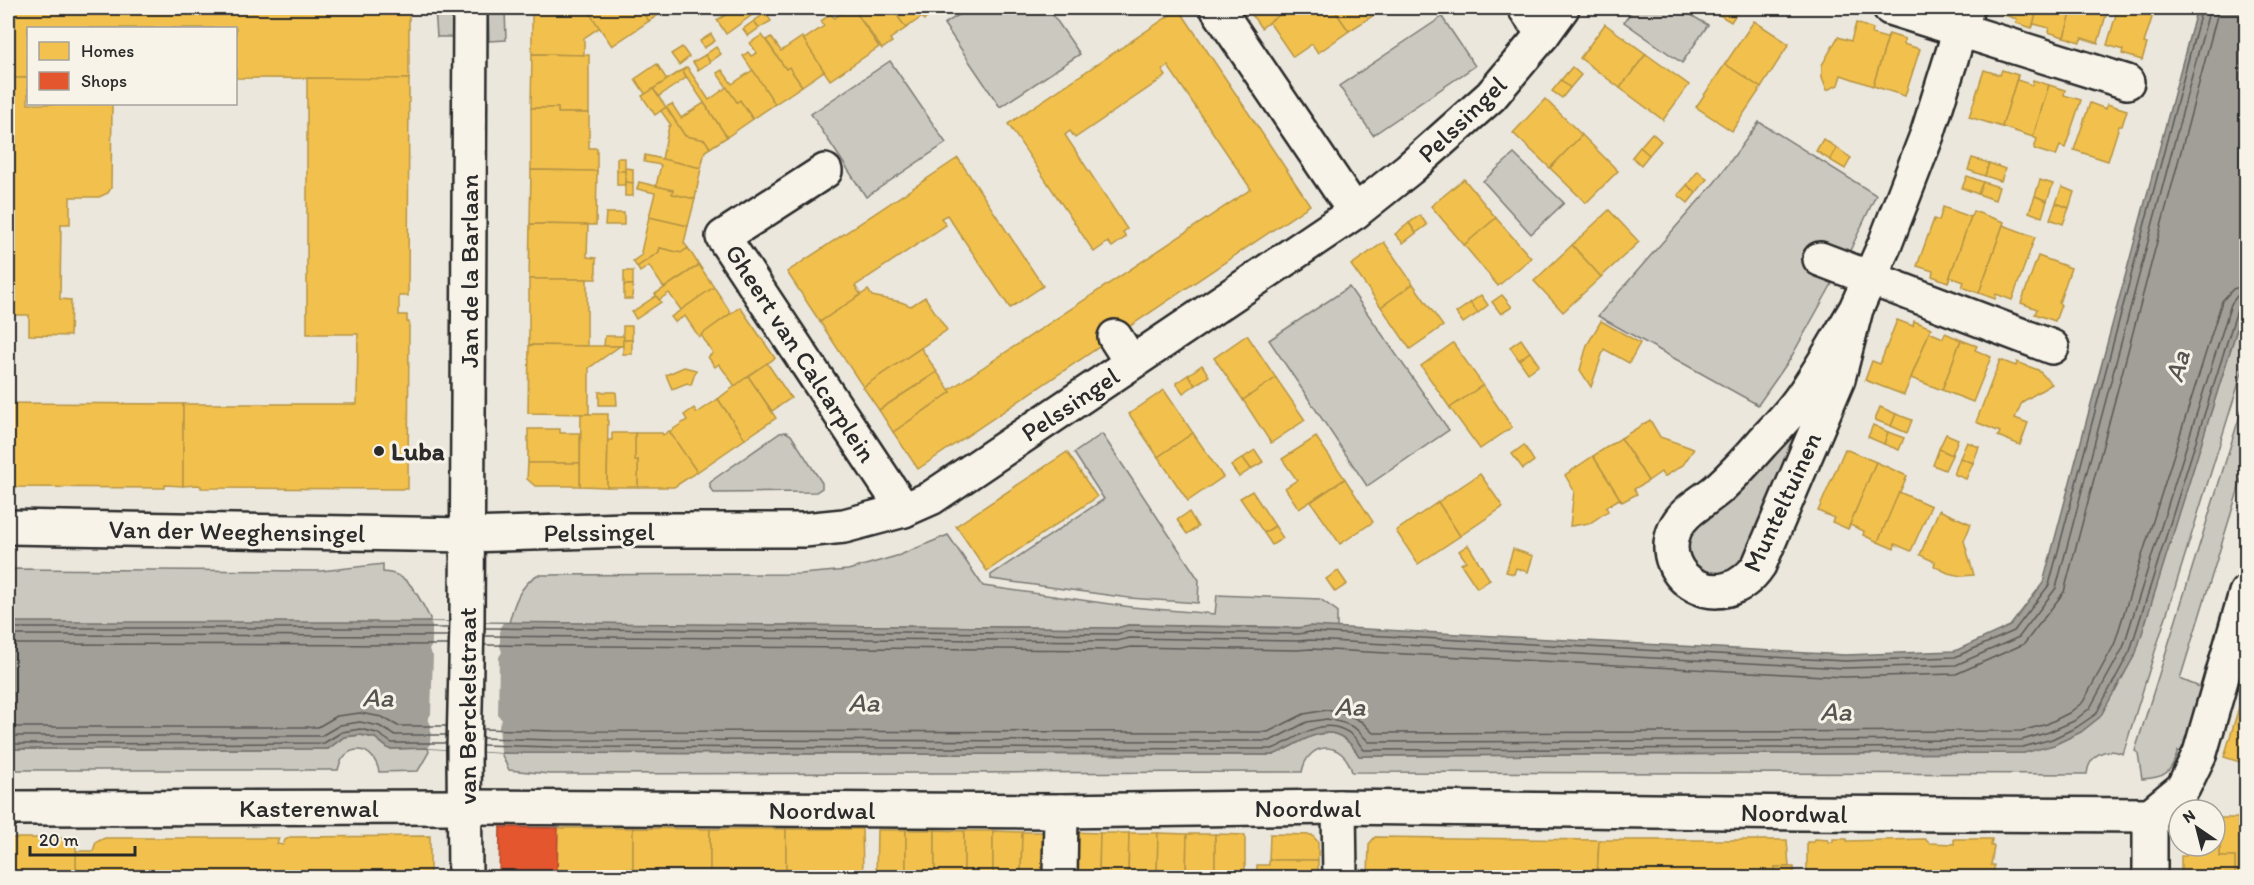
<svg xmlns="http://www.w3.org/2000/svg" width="2254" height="885" viewBox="0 0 2254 885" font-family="Itim,sans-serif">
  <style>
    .green { fill: #cbc8bf; stroke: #7b7a75; stroke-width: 1.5 }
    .water { fill: #a29f98; stroke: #72716c; stroke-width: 1.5 }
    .pier { fill: #ebe7dd }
    .homes { fill: #f2c14e; stroke: #b69444; stroke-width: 1.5 }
    .shops { fill: #e4572e; stroke: #ac4a2d; stroke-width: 1.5 }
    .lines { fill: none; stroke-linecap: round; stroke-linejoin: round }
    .shore { stroke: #5b5957; stroke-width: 1.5 }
    .minor-casing { stroke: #2b2b2b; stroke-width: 38 }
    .minor { stroke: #f7f3e8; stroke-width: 33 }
    .poi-dot { fill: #2b2b2b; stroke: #f7f3e8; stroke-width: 2 }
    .labels { text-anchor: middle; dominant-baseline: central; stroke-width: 6; stroke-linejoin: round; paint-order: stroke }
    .street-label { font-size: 26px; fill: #2b2b2b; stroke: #f7f3e8 }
    .poi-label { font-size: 26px; font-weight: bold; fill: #2b2b2b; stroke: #f7f3e8; text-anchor: start }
    .water-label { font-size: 27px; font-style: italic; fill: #555451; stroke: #f7f3e8 }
  </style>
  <rect width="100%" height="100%" fill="#ebe7dd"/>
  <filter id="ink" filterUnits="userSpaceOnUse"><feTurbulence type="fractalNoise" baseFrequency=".0167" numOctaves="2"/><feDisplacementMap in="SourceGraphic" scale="12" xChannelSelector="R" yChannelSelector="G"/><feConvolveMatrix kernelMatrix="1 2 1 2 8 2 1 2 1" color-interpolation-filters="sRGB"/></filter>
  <g filter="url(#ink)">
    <!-- green -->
    <g class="green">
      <polygon points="435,8 453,8 455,37 437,37"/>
      <polygon points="488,8 505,8 506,40 489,41"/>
      <polygon points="970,8 1048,8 1080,54 1000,107 944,24"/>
      <polygon points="1634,8 1679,8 1708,25 1682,63 1624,22"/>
      <polygon points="1442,17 1475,66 1373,135 1339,86"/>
      <polygon points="890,61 946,143 866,197 811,114"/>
      <polygon points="1759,122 1876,195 1847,257 1790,359 1758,405 1598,316 1715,182"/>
      <polygon points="1514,154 1564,203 1531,234 1483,181"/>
      <polygon points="1349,287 1449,430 1367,486 1269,340"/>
      <path d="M2246,300V360L2123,754C2105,746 2089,755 2087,774L1352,772C1344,740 1308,740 1302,772L549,774L509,770L501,753L1273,755C1306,742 1333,712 1359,756L2024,753L2115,692L2135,653Z"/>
      <path d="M2246,396V465L2180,679L2202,688L2183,752L2178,751C2171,773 2165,778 2142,779L2138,753L2135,751Z"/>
      <path d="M1803,420L1742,566C1737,569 1731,573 1725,575C1720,577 1715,575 1710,574C1688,569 1684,551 1689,532Z"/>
      <polygon points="786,432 791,435 822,483 822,488 816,492 714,493 710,488 710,483 714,479 780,433"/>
      <polygon points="1102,434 1199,580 1198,603 1129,598 991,579 991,575 1104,499 1074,453"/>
      <path d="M948,535L983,586L1131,607L1215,614L1217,595L1320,599L1337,611V628L1128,625L1117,628L509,623C514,603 520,586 537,575L801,574L848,570L900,555Z"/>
      <path d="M383,564V572C411,573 418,597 430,618V622L369,628L8,627V569L321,571Z"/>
      <path d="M361,735L375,738L389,749L428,748L429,752L418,771L379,772C374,744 344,742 338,770H8V749H328L344,737Z"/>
    </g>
    <!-- water -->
    <path class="water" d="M2197,8H2246V300L2136,653L2100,717L2081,732L2054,745L2024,753L1359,756C1334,712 1305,742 1273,755L501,753L428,748L389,749L375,738L360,735L344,737L328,749H8V622H467L1117,628L1128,625L1298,628L1310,626L1845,655L1955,651L2010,626L2043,583Z"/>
    <!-- pier -->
    <polygon class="pier" points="430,622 503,623 500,627 500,646 502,652 499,657 498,715 502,720 499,725 501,753 428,748 430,745 431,725 428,719 431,714 433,656 429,650 432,645 432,626"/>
    <!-- homes -->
    <g class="homes">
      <polygon points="8,8 409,8 409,79 236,78 236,28 28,28 28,78 8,78"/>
      <polygon points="532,8 586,8 600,27 584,38 584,55 532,54"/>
      <polygon points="586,8 639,8 649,21 612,46"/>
      <polygon points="639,8 669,8 649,21"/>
      <polygon points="737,8 746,8 752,15 726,34 717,20"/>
      <polygon points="746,8 764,8 752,15"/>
      <polygon points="851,8 853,8 879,47 830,80 803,40 824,26 821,21 831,14 834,18"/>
      <polygon points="853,8 892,8 906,28 890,39 892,42 882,49"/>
      <polygon points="892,8 932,8 935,13 924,20 922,17 906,28"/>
      <polygon points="1247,8 1290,8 1261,28"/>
      <polygon points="1290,8 1333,8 1349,31 1318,53 1312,44 1293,57 1269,22"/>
      <polygon points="1333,8 1385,8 1349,31"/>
      <polygon points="1708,8 1740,8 1731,22"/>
      <polygon points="2003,8 2038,8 2032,28 2016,23 2017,19 2001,14"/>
      <polygon points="2038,8 2073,8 2064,37 2048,32 2049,28 2034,24 2032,28"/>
      <polygon points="2073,8 2108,8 2098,43 2082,38 2080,42 2064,37"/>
      <polygon points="2118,8 2155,8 2144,43 2147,44 2142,60 2122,54 2123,50 2107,45"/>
      <polygon points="1179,9 1310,205 918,469 893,432 937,402 937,401 951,392 949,390 1251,189 1168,66 1162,70 1166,76 1075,138 1070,131 1065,135 1127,229 1123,232 1126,237 1112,247 1108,242 1094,252 1008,124"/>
      <polygon points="766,13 771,21 759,28 754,21"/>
      <polygon points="754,21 759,28 748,36 743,29"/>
      <polygon points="1754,21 1789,44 1761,88 1725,64"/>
      <polygon points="1856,23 1873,29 1872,34 1886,38 1889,34 1873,86 1841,75 1838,85 1827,90 1822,77 1822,65 1838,37 1851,41"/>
      <polygon points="1605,24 1646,54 1620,88 1580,58"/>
      <polygon points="711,34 715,41 704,48 700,41"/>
      <polygon points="1889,34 1905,39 1903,44 1920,49 1905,96 1873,86"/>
      <polygon points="762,35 786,69 789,67 802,86 775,104 743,56 748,52 751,56 757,53 750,43"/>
      <polygon points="771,37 781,51 802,37 824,71 802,86 789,67 786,69 766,40"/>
      <polygon points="682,47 689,57 679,65 671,54"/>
      <polygon points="716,47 721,54 710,62 705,55"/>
      <polygon points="532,54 589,55 589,113 558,113 558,108 531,108"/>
      <polygon points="1646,54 1689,85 1663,120 1620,88"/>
      <polygon points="705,55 710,62 698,70 693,62"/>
      <polygon points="657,64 667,80 646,95 635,79"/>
      <polygon points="1725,64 1761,88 1732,131 1696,107"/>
      <polygon points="687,67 709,100 727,87 737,102 740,100 753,119 727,137 682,70"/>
      <polygon points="1572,67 1581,75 1570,88 1561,80"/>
      <polygon points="682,70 686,78 659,96 653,89"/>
      <polygon points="722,70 732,84 753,70 775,104 753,119 740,100 737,102 717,73"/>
      <polygon points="1984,70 2000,75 2002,70 2018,75 2002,127 1969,117"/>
      <polygon points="2018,75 2017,80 2032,85 2033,80 2049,85 2033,137 2002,127"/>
      <polygon points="8,78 28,78 28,104 112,104 111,188 108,193 99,197 70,197 70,224 61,224 60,299 71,300 70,336 29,335 29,315 9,315 9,403 183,404 183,486 165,485 165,488 8,487"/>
      <polygon points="307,78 409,79 408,296 399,296 399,315 407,315 407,322 409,322 408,489 201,488 201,486 198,485 183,486 183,404 357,404 358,334 307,334"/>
      <polygon points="1561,80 1570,88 1562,98 1552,91"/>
      <polygon points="2049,85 2065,90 2064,95 2081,100 2065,148 2060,146 2056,156 2034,149 2037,139 2033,137"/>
      <polygon points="653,89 666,107 655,115 642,96"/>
      <polygon points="1545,99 1582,135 1550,168 1513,133"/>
      <polygon points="704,103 727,137 710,148 705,140 685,136 666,107 672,104 681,118"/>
      <polygon points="2090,103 2106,109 2107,104 2127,110 2122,126 2119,126 2108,161 2074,150"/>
      <polygon points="666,107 685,136 705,140 710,148 705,151 701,168 662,159 669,126 671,125 661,111"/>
      <polygon points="531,108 558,108 558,113 589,113 589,148 597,148 597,171 531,170"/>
      <polygon points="1652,133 1661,141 1649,155 1640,147"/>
      <polygon points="1582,135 1618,171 1586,203 1550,168"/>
      <polygon points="1823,139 1837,148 1830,160 1816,151"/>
      <polygon points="1640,147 1649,155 1641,165 1632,157"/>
      <polygon points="1837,148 1851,158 1845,169 1830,160"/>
      <polygon points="645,155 701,168 695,199 672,194 673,190 656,186 661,165 644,162"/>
      <rect x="617" y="158" width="8" height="13"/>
      <polygon points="958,158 1043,286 1010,308 947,215 941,218 946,225 855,286 861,295 820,322 787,272"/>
      <polygon points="1972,158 1989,163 1985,176 1968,170"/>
      <polygon points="1989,163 2005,169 2001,181 1985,176"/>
      <polygon points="625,168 633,169 633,183 625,182"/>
      <polygon points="531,170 597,171 596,225 530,224"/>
      <rect x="617" y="171" width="8" height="14"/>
      <polygon points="1698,171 1707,179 1696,193 1687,185"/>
      <polygon points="1967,176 1983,182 1978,194 1962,188"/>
      <polygon points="1464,179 1496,218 1464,245 1431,206"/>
      <polygon points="2040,180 2053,184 2047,201 2035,196"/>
      <polygon points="625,182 633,183 633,196 625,196"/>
      <polygon points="639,182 673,190 672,194 695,199 688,226 649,217 655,193 637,189"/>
      <polygon points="1983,182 1999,187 1995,200 1978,194"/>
      <polygon points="1687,185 1696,193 1688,203 1678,195"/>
      <polygon points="2062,187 2074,192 2069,208 2056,203"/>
      <polygon points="2035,196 2047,201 2042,217 2029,212"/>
      <polygon points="2056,203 2069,208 2063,224 2050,219"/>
      <polygon points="1943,207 1971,217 1948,282 1932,276 1933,271 1917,266 1934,219 1939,221"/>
      <polygon points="1609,210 1639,242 1601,277 1572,245"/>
      <polygon points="1973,211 2004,222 1979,293 1962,287 1964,282 1950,277 1948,282"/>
      <polygon points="606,213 624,213 624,225 605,225"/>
      <polygon points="1420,215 1427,225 1416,233 1409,223"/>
      <polygon points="649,217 688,226 684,243 688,248 681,253 660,248 659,252 637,267 633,261 643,254 641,252"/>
      <polygon points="1496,218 1531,258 1498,286 1464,245"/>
      <polygon points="1409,223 1416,233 1403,243 1395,234"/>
      <polygon points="530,224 588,225 587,257 596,258 596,279 529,279"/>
      <polygon points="2003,225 2035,237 2012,300 1996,294 1995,299 1979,293"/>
      <polygon points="1384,242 1413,284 1381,307 1351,265"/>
      <polygon points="1572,245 1601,277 1563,312 1534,281"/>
      <polygon points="660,248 681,253 688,248 699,265 664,288 649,266 640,272 637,267 659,252"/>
      <polygon points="2038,256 2071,268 2059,303 2061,305 2055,321 2035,314 2037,309 2021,303"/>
      <polygon points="699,265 714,287 681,310 669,293 659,300 655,294"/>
      <rect x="624" y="271" width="9" height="14"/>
      <polygon points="529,279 587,279 587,346 529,345"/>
      <polygon points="1413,284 1443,326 1410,349 1381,307"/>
      <polygon points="624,285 633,285 632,299 624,299"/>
      <polygon points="714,287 731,313 699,337 685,316 675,322 671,317"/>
      <polygon points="868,290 872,296 901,302 911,306 925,297 947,330 863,387 820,322"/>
      <polygon points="1481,295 1488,305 1478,313 1470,303"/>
      <polygon points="1502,295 1512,307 1501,314 1492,302"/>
      <polygon points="656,296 661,302 636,319 632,312"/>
      <polygon points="1470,303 1478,313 1463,323 1456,313"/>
      <polygon points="740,307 775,358 735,386 719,364 715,367 708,357 713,353 701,335"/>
      <polygon points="1897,320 1913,326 1914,321 1931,328 1904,395 1865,380 1872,361 1880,364"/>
      <polygon points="1601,321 1640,343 1629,363 1604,349 1591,387 1580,370 1587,345"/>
      <rect x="623" y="326" width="9" height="14"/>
      <polygon points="1931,328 1929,332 1943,338 1945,333 1961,340 1942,390 1911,378"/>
      <polygon points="1247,335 1276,378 1243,400 1214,358"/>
      <polygon points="605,336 624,336 623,346 604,346"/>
      <polygon points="1521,339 1530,352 1519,360 1510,347"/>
      <rect x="623" y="340" width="9" height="14"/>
      <polygon points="1961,340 1977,346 1975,350 1991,357 1973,402 1942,390"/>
      <polygon points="1453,343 1483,385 1450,408 1421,366"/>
      <polygon points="529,345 587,346 620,346 589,368 589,414 528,413"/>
      <polygon points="921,348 937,372 879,410 863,387"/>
      <polygon points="1530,352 1539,365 1528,373 1519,360"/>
      <polygon points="2000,360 2016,366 2017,362 2038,370 2052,384 2022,402 2015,418 2028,423 2020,445 1998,436 2000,432 1976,422"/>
      <polygon points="767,363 791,398 772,411 748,376"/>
      <polygon points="1202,365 1209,376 1195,385 1188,375"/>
      <polygon points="684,367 696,370 691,385 687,383 672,389 666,375"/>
      <polygon points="937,372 951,392 893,432 879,410"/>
      <polygon points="1188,375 1195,385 1183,393 1176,383"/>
      <polygon points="748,376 776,418 745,439 718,399"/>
      <polygon points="1276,378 1305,420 1271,443 1243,400"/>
      <polygon points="1483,385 1512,427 1480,449 1450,408"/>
      <polygon points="1164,390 1193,433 1158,457 1129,414"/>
      <polygon points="599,392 616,392 617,405 599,405"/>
      <polygon points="718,399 745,439 697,472 669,432 687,420 684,415 694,408 697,413"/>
      <polygon points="1880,407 1896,414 1891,426 1875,420"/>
      <polygon points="581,414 608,414 607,487 580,486"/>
      <polygon points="1896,414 1912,420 1907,433 1891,426"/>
      <polygon points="1650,420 1660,437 1694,449 1683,465 1664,477 1661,472 1648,481 1621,438"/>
      <polygon points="1873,425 1888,432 1884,444 1868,437"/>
      <polygon points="528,429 560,429 560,433 580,433 580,463 528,463"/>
      <polygon points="669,431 697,472 674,487 638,487 638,460 635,461 635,433 662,433 663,435"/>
      <polygon points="1888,432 1904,438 1899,450 1884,444"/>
      <polygon points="612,433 635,433 635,461 638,460 638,487 607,487 608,440 612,440"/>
      <polygon points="1193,433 1223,477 1188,501 1158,457"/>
      <polygon points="1946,434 1958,439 1952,455 1939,449"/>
      <polygon points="1316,437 1345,479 1299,509 1285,488 1297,480 1282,459"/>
      <polygon points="1621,438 1648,481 1634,489 1637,494 1622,502 1593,456"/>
      <polygon points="1967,442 1979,447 1973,463 1960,458"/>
      <polygon points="1524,445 1534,461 1523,469 1512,454"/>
      <polygon points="1845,449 1876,462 1848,529 1832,522 1834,518 1818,511"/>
      <polygon points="1939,449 1952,455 1945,470 1933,465"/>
      <polygon points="1255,450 1263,462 1251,469 1243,458"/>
      <polygon points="1067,452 1097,497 987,571 956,526"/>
      <polygon points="1593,456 1622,502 1619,499 1606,507 1608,511 1590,523 1570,526 1574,491 1565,475"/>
      <polygon points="1243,458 1251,469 1239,477 1231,466"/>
      <polygon points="1960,458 1973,463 1966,479 1954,474"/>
      <polygon points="1876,462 1907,476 1878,542 1863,535 1864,531 1850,525 1848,529"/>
      <polygon points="528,463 580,463 580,486 535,486 527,479"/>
      <polygon points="1480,474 1503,507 1460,536 1438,502"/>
      <polygon points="1345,479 1373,522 1340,544 1311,502"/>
      <polygon points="1252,491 1275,526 1264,533 1240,498"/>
      <polygon points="1899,492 1931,506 1911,551 1895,544 1894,549 1878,542"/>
      <polygon points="1438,502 1460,536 1418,564 1396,531"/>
      <polygon points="1939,510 1971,524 1964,541 1974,575 1961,576 1948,573 1934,566 1935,562 1920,555"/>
      <polygon points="1189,512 1198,527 1187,534 1177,520"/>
      <polygon points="1275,526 1283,538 1272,545 1264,533"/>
      <polygon points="1468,545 1490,580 1477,588 1461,564 1466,561 1459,551"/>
      <polygon points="1513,549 1533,556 1528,572 1516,568 1514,574 1506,572"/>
      <polygon points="1338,571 1347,584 1335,592 1326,579"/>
      <polygon points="2246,684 2246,764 2224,757"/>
      <polygon points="2220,818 2238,818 2238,827 2246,827 2246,878 2235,878 2235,857 2220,857"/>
      <polygon points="2215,823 2220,823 2220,857 2235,857 2235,874 2226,874 2226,878 2181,878 2181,856 2186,856 2186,846 2215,846"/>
      <rect x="557" y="828" width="76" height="42"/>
      <polygon points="633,828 710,829 710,870 633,870"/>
      <rect x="710" y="829" width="76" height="41"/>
      <polygon points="786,829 862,829 863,870 786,870"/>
      <polygon points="877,830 906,830 906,878 876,878"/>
      <rect x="906" y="830" width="29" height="48"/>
      <polygon points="935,830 964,831 964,878 935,878"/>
      <rect x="964" y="831" width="29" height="47"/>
      <polygon points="993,831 1022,832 1021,878 993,878"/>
      <polygon points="1022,832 1052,832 1051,878 1021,878"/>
      <polygon points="1070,832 1100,833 1099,878 1070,878"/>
      <polygon points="1100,833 1129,833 1128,878 1099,878"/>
      <polygon points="1129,833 1158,833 1157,878 1128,878"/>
      <polygon points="1158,833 1187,834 1186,878 1157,878"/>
      <polygon points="1187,834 1215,834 1215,878 1186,878"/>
      <polygon points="1215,834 1245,835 1245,878 1215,878"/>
      <polygon points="1270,834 1312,835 1318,842 1318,860 1269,860"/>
      <polygon points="430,836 430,873 422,873 422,878 76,878 76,851 93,851 96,842 105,838 279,838 277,844 283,845 285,840 290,837"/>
      <polygon points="1375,837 1599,840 1597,878 1368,878 1369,844"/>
      <rect x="8" y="838" width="68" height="40"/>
      <polygon points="1815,839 1828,840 1828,842 1833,842 1833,839 1847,839 1847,841 1925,839 1929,843 1954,844 1954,839 1992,839 1991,846 1994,846 1991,865 1994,865 1994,878 1807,878 1807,842 1814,842"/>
      <polygon points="1599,840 1787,840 1789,867 1775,867 1775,878 1597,878"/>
      <polygon points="1269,860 1318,860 1318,878 1257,878 1257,865 1269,865"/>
      <rect x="1775" y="867" width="19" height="11"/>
    </g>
    <!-- shops -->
    <polygon class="shops" points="500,827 558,828 557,878 499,878"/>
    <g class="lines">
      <!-- shore -->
      <g class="shore">
        <polyline points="8,628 449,628"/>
        <polyline points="485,628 1117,634 1129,631 1298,634 1310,632 1845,661 1955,657 2014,631 2049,585 2202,8"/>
        <polyline points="8,635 449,636"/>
        <polyline points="485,636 1117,641 1130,638 1297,641 1310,640 1844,668 1956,665 2019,637 2056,588 2210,8"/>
        <polyline points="8,644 448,645"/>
        <polyline points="484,645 1117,650 1131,647 1297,650 1311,649 1844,677 1956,674 2024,644 2064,592 2219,8"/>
        <polyline points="8,727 318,727 337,716 360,713 382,717 398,726 447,726"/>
        <polyline points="483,729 553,731 1268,732 1304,714 1327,710 1349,715 1362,722 1373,733 2021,731 2047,724 2069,713 2083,702 2114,645 2222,301 2233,289 2246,285"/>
        <polyline points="8,736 321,736 340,725 360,722 379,726 395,735 446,735"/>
        <polyline points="482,738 553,740 1270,741 1307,722 1327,719 1344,723 1355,728 1369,742 2022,740 2049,732 2074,721 2090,708 2123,648 2231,304 2237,296 2246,294"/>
        <polyline points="8,744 324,743 342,732 360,729 377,733 392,743 446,743"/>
        <path d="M482,745L552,747L1272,749C1297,740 1323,712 1352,735C1357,739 1360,746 1364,750L2023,747L2052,739L2077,727L2096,714L2130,651L2238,307L2241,303L2246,302"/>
      </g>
      <defs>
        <g id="minor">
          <polyline points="1217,8 1355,212"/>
          <polyline points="1525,8 1543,34"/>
          <polyline points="1890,8 2127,82"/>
          <polyline points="825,171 723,237 904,510"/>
          <polyline points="1820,259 2052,347"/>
          <path d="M1856,309C1837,340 1817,378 1795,406C1785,419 1773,431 1762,443C1748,459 1733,475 1718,489C1703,502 1683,511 1675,529C1654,577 1722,620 1759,565L1838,379L1856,309L1885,244L1927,135L1967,8"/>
          <polyline points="1115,337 1131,362"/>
          <polyline points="8,527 467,535 626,530 804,530 844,526 904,510 931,498 1355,212 1409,169 1491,96 1543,34 1562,8"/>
          <polyline points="1339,807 1340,878"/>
          <polyline points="8,808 466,807 1061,811 1339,807 1800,813 2150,815"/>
          <polyline points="2150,815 2183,788 2200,753 2246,593"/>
          <polyline points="465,878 464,750 467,622 470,8"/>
          <polyline points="1060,878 1061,811"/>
          <polyline points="2150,878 2150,815"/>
        </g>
      </defs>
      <!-- minor casing -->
      <use href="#minor" class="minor-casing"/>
      <!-- minor -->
      <use href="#minor" class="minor"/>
    </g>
  </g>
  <!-- markers -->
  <circle class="poi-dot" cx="379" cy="451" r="6"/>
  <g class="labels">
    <!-- street labels -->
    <g class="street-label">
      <text transform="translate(1462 119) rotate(-44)">Pelssingel</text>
      <text transform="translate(469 271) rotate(-90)">Jan de la Barlaan</text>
      <text transform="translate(801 353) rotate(57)">Gheert van Calcarplein</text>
      <text transform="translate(1070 404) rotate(-34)">Pelssingel</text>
      <text transform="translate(1782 502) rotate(-65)">Munteltuinen</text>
      <text transform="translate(237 531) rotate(1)">Van der Weeghensingel</text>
      <text transform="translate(599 532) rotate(-1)">Pelssingel</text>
      <text transform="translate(467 706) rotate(-90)">van Berckelstraat</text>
      <text x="309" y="808">Kasterenwal</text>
      <text x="1308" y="808">Noordwal</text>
      <text x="822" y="810">Noordwal</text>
      <text transform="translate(1794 813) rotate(1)">Noordwal</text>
    </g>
    <!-- poi labels -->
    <g class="poi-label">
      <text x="391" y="451">Luba</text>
    </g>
    <!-- water labels -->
    <g class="water-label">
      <text transform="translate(2177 366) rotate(-75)">Aa</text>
      <text transform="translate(378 697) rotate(1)">Aa</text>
      <text transform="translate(864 702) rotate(1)">Aa</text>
      <text transform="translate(1350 706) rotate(1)">Aa</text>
      <text transform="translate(1836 711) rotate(1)">Aa</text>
    </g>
  </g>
  <!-- margin -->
  <rect width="2254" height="885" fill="none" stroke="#f7f3e8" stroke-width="30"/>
  <rect x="15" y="15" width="2224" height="855" fill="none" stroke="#2b2b2b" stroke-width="2" filter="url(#ink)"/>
  <!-- legend -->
  <rect x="27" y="27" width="210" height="78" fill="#f7f3e8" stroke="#a5a39c" stroke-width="1.5"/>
  <rect x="39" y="42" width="30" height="18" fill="#f2c14e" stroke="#a5a39c" stroke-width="1.5"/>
  <text x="81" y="57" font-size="18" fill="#2b2b2b">Homes</text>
  <rect x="39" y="72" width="30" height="18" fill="#e4572e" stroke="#a5a39c" stroke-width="1.5"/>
  <text x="81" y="87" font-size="18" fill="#2b2b2b">Shops</text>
  <!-- north arrow -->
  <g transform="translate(2197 828) rotate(325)"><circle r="28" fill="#f7f3e8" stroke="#a5a39c" stroke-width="1.5"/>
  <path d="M0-4.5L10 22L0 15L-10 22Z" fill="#2b2b2b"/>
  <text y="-9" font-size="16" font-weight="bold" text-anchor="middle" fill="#2b2b2b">N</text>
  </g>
  <!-- scale -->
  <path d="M30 846v9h105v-9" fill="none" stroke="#2b2b2b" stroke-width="3"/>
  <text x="39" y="846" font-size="18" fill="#2b2b2b" stroke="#f7f3e8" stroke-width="4.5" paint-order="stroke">20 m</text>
</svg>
